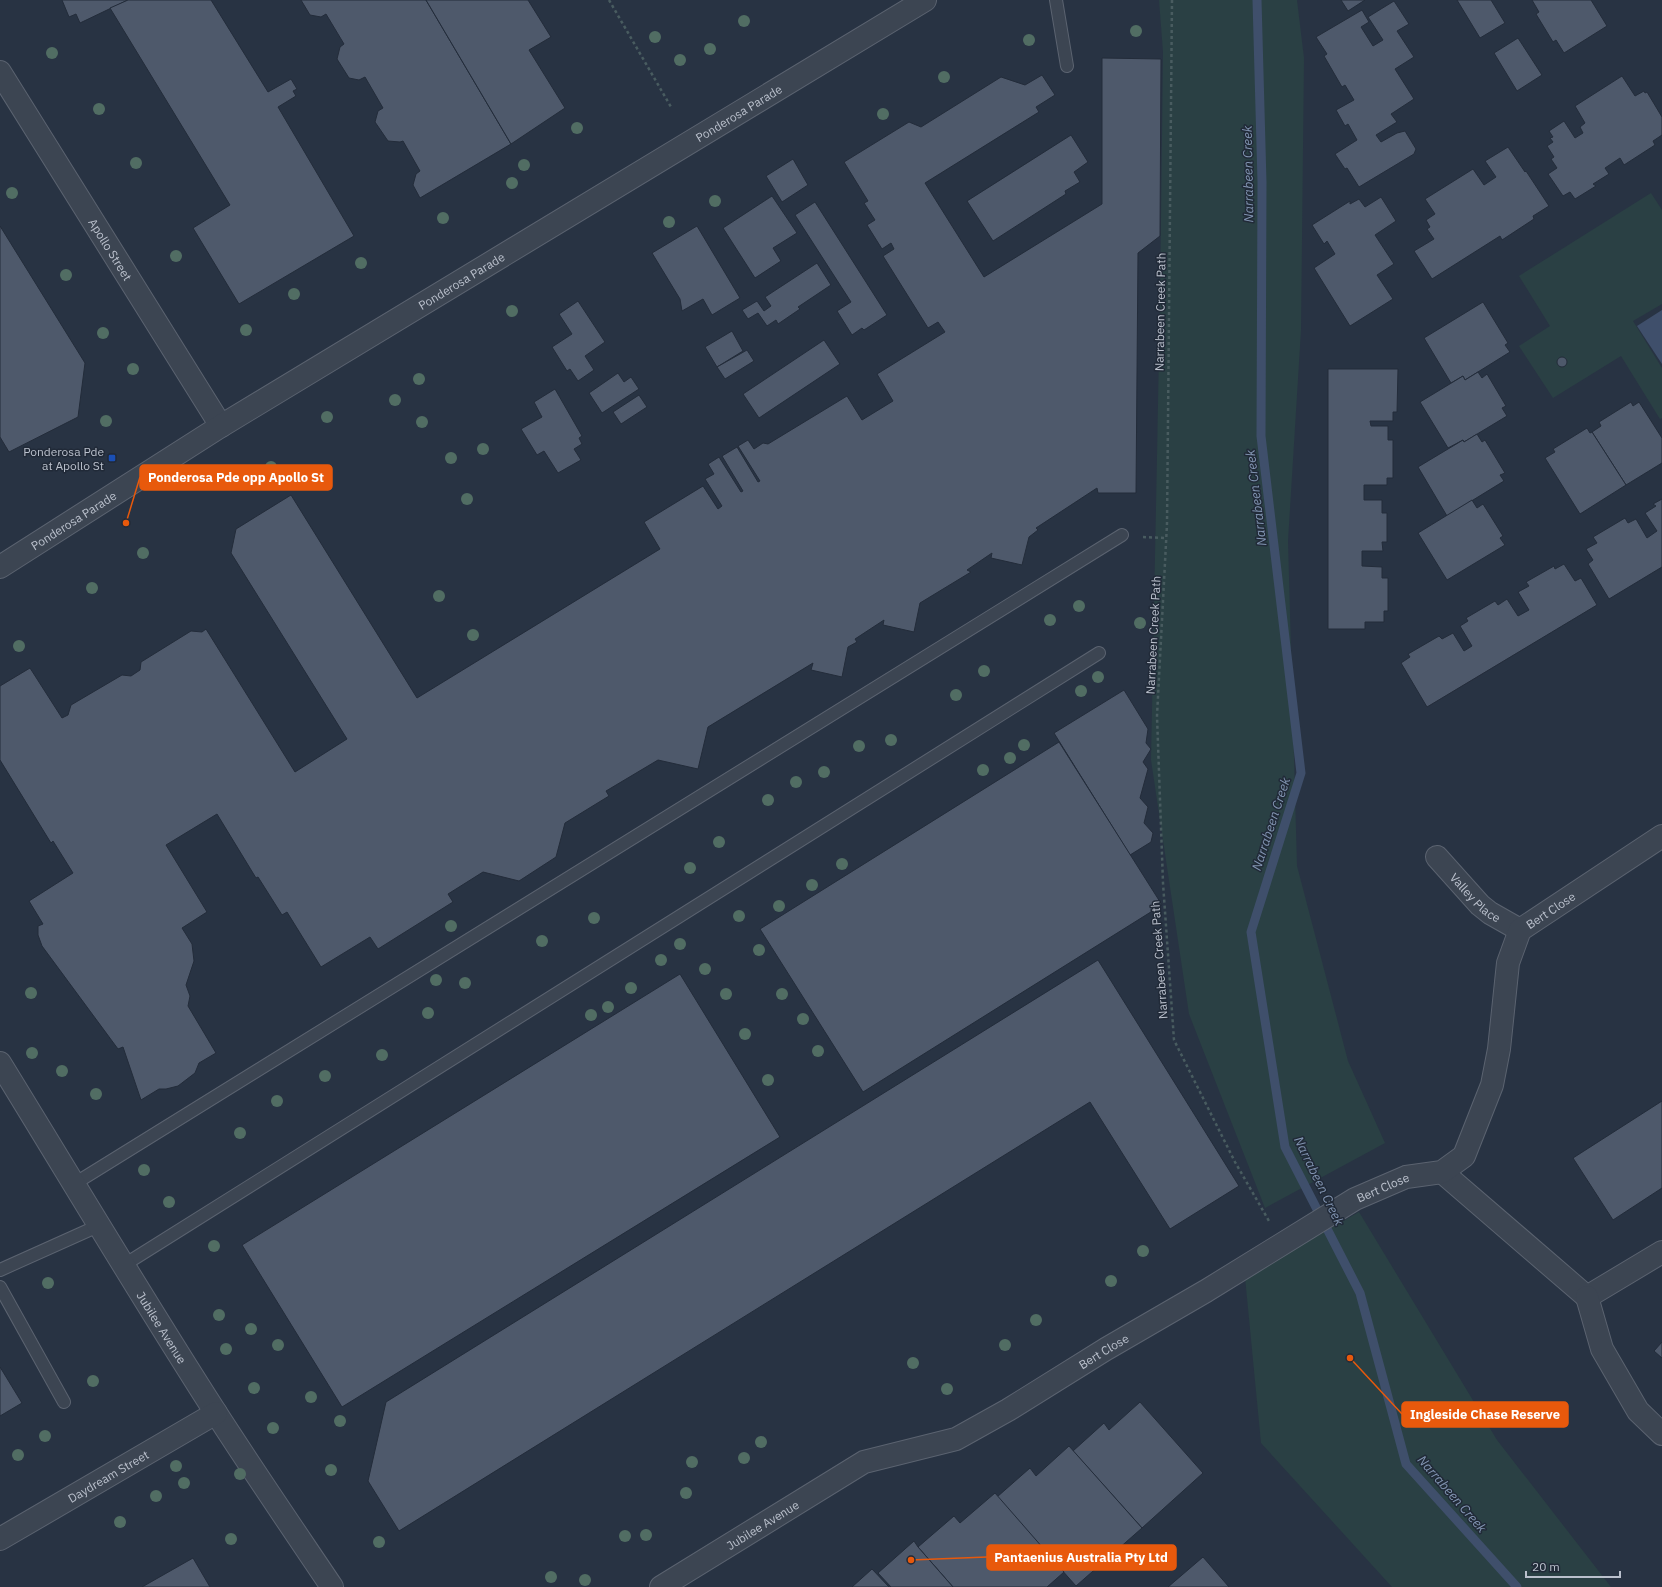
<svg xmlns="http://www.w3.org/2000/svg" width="1662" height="1587" viewBox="0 0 1662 1587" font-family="'IBM Plex Sans',sans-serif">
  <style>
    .green { fill: #2a4044 }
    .water { fill: #3f4f6b }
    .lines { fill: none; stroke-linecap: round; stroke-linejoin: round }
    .stream { stroke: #3f4f6b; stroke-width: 9 }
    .building { fill: #4e596b; stroke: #232c3a }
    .service-casing { stroke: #5b6370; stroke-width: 14 }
    .minor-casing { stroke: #5b6370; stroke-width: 24 }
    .tertiary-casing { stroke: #5b6370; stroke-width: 24 }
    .path { stroke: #495c60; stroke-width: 2.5; stroke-dasharray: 3 3; stroke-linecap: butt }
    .service { stroke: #3c4552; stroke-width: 12 }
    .minor { stroke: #3c4552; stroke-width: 22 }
    .tertiary { stroke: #3c4552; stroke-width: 22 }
    .tree { fill: #516d63 }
    .transit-dot { fill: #1a4fb4; stroke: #212a38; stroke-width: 1.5 }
    .labels { text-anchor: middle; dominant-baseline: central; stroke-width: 3; stroke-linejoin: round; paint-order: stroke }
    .street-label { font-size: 12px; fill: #bac0cc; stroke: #212a38 }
    .poi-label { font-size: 12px; fill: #bac0cc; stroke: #212a38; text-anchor: end }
    .water-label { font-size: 13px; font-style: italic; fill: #8295b2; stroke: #212a38 }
    .leader { fill: none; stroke: #e8590c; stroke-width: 1.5 }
    .callout-dot { fill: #e8590c; stroke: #212a38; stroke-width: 1.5 }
    .callout { fill: #e8590c; stroke: #e8590c; stroke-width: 1.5 }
    .callout-label { font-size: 13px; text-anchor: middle; font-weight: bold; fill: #fff }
  </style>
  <rect width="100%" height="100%" fill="#283343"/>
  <!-- green -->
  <g class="green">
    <polygon points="1159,0 1297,0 1304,58 1301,330 1288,541 1297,866 1348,1061 1385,1143 1265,1208 1189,1014 1151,760 1160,303 1163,52"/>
    <polygon points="1651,193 1662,210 1662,304 1633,321 1662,368 1662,418 1660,419 1621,356 1553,398 1519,346 1550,326 1519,276"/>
    <polygon points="1359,1212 1497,1440 1611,1587 1392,1587 1261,1443 1245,1277"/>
  </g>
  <!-- water -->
  <polygon class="water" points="1662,310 1662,364 1637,326"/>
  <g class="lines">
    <!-- stream -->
    <polyline class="stream" points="1257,0 1262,182 1261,436 1301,773 1251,932 1285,1147 1360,1293 1406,1464 1517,1587"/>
  </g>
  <!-- building -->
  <g class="building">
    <polygon points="62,0 128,0 80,23 76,14 69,17"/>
    <polygon points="128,0 211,0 268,92 291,79 297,89 293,91 296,96 278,107 354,236 239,304 193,228 230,205 110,8"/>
    <polygon points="301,0 426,0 511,144 420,198 413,185 416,174 420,171 403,141 400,142 388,141 375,122 378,111 383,108 365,77 359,80 349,78 337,59 340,47 344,44 326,14 321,17 310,15"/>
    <polygon points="426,0 528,0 551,37 529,50 565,108 511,144"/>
    <polygon points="1341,0 1365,0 1348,11"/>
    <polygon points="1457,0 1491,0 1505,23 1480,38"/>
    <polygon points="1532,0 1591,0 1607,26 1564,53 1556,40 1553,42 1536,14 1539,12"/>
    <polygon points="1394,1 1409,24 1397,31 1414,57 1395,69 1414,99 1391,114 1397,122 1376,135 1381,142 1397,133 1405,131 1416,149 1414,154 1359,187 1347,168 1345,169 1335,154 1357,140 1348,124 1345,126 1336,110 1354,100 1345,85 1342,87 1324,56 1327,54 1316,37 1362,10 1369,22 1361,27 1373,46 1383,40 1368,17"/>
    <polygon points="1518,38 1542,75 1517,91 1494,53"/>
    <polygon points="1102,58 1161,59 1160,236 1138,253 1136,493 1098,493 1097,488 1036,528 1038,530 1029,537 1022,565 991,558 992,553 967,570 971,572 920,603 914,632 883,625 884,620 855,639 857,642 848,647 842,677 811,670 813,663 708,727 698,769 658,760 606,791 609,796 565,823 556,857 519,881 483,872 448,894 453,902 378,949 370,937 321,967 287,912 282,915 258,877 256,878 217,814 166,845 207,912 182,928 192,944 194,961 186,985 190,996 188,1006 216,1053 199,1063 195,1073 178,1086 166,1089 159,1089 141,1100 123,1047 118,1049 42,946 38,935 38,926 43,924 29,901 73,873 53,841 51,843 0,760 0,686 30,668 62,718 68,715 71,705 122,675 131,676 140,670 141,662 191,631 202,632 206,629 295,772 347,739 231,553 236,529 291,495 417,698 660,549 644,522 703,486 718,509 722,506 705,479 714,474 708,464 719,457 741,492 743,491 722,456 737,447 758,482 760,481 738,446 748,440 754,449 763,443 768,444 847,396 862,420 893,401 877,374 945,332 938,322 928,328 883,256 894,249 891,243 882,249 867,225 875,220 864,203 868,201 844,162 909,122 921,127 1001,77 1025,85 1042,75 1055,95 1036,107 1039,112 925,183 984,277 1102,204"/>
    <polygon points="1622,76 1635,96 1644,91 1645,93 1647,92 1662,117 1662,135 1653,141 1655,145 1624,165 1620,158 1605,168 1609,174 1593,184 1596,186 1575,199 1570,192 1563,196 1548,174 1557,168 1551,159 1554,157 1547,146 1553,142 1550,138 1553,137 1549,131 1564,121 1575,138 1583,133 1580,127 1585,123 1575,106"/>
    <polygon points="1071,135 1088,162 1074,172 1080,182 1065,191 1066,194 993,241 967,201"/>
    <polygon points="1508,147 1525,172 1526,171 1549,206 1533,216 1534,219 1502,240 1500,236 1432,279 1414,251 1434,239 1427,229 1430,227 1426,220 1435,214 1425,199 1473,169 1484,185 1496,177 1485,161"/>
    <polygon points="793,159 808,185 782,202 766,176"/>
    <polygon points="772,196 797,233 773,248 781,261 755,278 723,228"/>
    <polygon points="1381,197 1396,221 1375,235 1394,264 1377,275 1393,299 1350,326 1314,268 1335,254 1327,241 1324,244 1312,225 1350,201 1350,204 1359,199 1365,207"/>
    <polygon points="815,202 887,315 864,330 862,328 852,335 837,311 851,302 795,215"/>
    <polygon points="0,226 85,363 78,417 9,452 0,437"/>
    <polygon points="697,226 740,298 712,315 703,299 682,311 680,299 652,253"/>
    <polygon points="817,263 831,285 798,307 800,309 778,324 776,320 767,326 758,313 748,319 742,310 757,301 764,311 771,306 765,297"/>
    <polygon points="578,301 605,342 585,356 594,370 578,381 570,369 567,371 552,347 572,334 559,314"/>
    <polygon points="1483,302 1508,343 1505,345 1510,352 1465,380 1463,376 1451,383 1424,338"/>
    <polygon points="732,331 743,351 717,367 705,347"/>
    <polygon points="824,340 840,364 759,418 743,394"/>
    <polygon points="747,350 754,361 725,379 717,367"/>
    <circle cx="1562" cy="362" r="5"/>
    <polygon points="1328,369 1398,369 1397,412 1393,412 1393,421 1370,421 1371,426 1388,426 1388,440 1393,440 1393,478 1387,478 1387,485 1364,485 1364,500 1382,500 1382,513 1387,513 1387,542 1382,542 1383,551 1362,551 1362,566 1382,567 1382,578 1388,578 1388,611 1384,611 1384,622 1365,622 1365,629 1328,629"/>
    <polygon points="1478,372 1482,378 1487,374 1506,406 1502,408 1507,416 1464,442 1463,440 1448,448 1420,402 1463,376 1465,380"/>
    <polygon points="618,373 624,382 631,377 639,389 602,413 589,393"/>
    <polygon points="555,389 582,436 579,438 582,444 574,449 581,460 558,473 544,451 537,455 521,429 542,417 534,402"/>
    <polygon points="639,395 647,407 621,424 613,412"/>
    <polygon points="1631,402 1633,406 1639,402 1662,438 1662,463 1626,485 1592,432 1601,426 1599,422"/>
    <polygon points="1587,428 1590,433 1592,432 1626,485 1580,514 1545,458 1555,452 1553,449"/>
    <polygon points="1477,434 1482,442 1485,440 1505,473 1500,475 1504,481 1447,516 1418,467 1463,440 1464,442"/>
    <polygon points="1662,499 1662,567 1609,599 1588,564 1593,560 1586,549 1597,543 1593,537 1625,518 1628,523 1636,519 1647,538 1657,531 1645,513 1656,506 1653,504"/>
    <polygon points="1472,500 1477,508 1483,504 1503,536 1500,538 1505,545 1447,580 1418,533"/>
    <polygon points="1564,564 1575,581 1581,578 1597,605 1427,707 1401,663 1410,657 1408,654 1439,636 1442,639 1453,633 1464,651 1472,646 1460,626 1468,621 1466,618 1495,601 1498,605 1507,599 1518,616 1529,610 1518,592 1529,586 1526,582 1554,566 1555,569"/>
    <polygon points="1124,690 1148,729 1146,743 1151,749 1143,762 1148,769 1140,798 1148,807 1144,823 1153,833 1151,842 1130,855 1054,733"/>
    <polygon points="1059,742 1162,905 863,1092 760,929"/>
    <polygon points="1098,960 1239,1186 1170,1229 1090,1102 399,1531 368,1481 386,1402"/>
    <polygon points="680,974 780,1137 342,1407 242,1245"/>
    <polygon points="1662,1101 1662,1188 1613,1220 1573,1158"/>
    <polygon points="1662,1342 1662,1358 1654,1351"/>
    <polygon points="0,1367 22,1403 0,1416"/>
    <polygon points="1140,1402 1203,1473 1142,1528 1073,1451 1104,1423 1109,1430"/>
    <polygon points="1069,1446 1142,1528 1076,1586 997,1497 1030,1468 1036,1476"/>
    <polygon points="995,1493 1064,1572 1047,1587 953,1587 918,1547 954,1516 960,1523"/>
    <polygon points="914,1541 918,1547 953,1587 891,1587 878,1573"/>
    <polygon points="1203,1557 1229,1587 1168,1587"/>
    <polygon points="193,1558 210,1587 142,1587"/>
    <polygon points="872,1569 889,1587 852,1587"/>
  </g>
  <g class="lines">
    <defs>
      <g id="service">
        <polyline points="1056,0 1067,66"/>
        <polyline points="74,1184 1122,535"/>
        <polyline points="124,1265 1099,653"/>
        <polyline points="0,1270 98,1226"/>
        <polyline points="0,1287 64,1402"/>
      </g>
      <g id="minor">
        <path id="s1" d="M0,72L221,426"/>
        <path id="s2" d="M1437,857L1480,905L1490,913L1520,930"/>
        <path id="s3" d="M0,1063C72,1180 142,1298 216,1413C254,1472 293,1529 332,1587"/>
        <polyline points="1442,1172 1587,1297 1662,1252"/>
        <polyline points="1587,1297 1602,1349 1638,1411 1662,1434"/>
        <path id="s4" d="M0,1539L216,1413"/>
        <path id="s5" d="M661,1587L864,1462L956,1439L1008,1410L1106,1349L1206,1291L1355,1199L1406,1177L1442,1172L1464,1156L1492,1085L1499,1049L1508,963L1520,930L1662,836"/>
      </g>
      <g id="tertiary">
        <path id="s6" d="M0,567L221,426L925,0"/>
      </g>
    </defs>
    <!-- service casing -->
    <use href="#service" class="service-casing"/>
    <!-- minor casing -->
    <use href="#minor" class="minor-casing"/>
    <!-- tertiary casing -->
    <use href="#tertiary" class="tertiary-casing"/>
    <!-- path -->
    <g class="path">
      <polyline points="609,0 671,107"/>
      <polyline points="1172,0 1167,524 1157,716 1163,883 1174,1040 1235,1162 1269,1221"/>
      <polyline points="1143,537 1166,538"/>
    </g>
    <!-- service -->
    <use href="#service" class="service"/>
    <!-- minor -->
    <use href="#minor" class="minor"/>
    <!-- tertiary -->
    <use href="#tertiary" class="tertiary"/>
  </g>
  <!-- trees -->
  <g class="tree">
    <circle cx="744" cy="21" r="6"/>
    <circle cx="1136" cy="31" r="6"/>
    <circle cx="655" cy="37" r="6"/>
    <circle cx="1029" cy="40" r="6"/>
    <circle cx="710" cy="49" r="6"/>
    <circle cx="52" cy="53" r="6"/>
    <circle cx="680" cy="60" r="6"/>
    <circle cx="944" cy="77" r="6"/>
    <circle cx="99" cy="109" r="6"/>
    <circle cx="883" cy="114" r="6"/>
    <circle cx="577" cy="128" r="6"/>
    <circle cx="136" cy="163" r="6"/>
    <circle cx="524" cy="165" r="6"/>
    <circle cx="512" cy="183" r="6"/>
    <circle cx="12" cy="193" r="6"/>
    <circle cx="715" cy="201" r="6"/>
    <circle cx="443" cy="218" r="6"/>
    <circle cx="669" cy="222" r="6"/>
    <circle cx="176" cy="256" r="6"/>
    <circle cx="361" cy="263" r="6"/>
    <circle cx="66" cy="275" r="6"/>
    <circle cx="294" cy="294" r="6"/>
    <circle cx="512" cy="311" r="6"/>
    <circle cx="246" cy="330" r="6"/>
    <circle cx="103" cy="333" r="6"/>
    <circle cx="133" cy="369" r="6"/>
    <circle cx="419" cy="379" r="6"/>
    <circle cx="395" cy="400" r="6"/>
    <circle cx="327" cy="417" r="6"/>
    <circle cx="106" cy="421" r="6"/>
    <circle cx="422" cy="422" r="6"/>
    <circle cx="483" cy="449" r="6"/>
    <circle cx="451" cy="458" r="6"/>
    <circle cx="271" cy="467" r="6"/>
    <circle cx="467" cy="499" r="6"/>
    <circle cx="143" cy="553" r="6"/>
    <circle cx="92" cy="588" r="6"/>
    <circle cx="439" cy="596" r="6"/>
    <circle cx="1079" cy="606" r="6"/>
    <circle cx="1050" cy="620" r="6"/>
    <circle cx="1140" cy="623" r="6"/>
    <circle cx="473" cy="635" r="6"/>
    <circle cx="19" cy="646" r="6"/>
    <circle cx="984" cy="671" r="6"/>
    <circle cx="1098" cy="677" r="6"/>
    <circle cx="1081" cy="691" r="6"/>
    <circle cx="956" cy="695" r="6"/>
    <circle cx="891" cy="740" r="6"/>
    <circle cx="1024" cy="745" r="6"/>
    <circle cx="859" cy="746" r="6"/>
    <circle cx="1010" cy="758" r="6"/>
    <circle cx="983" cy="770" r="6"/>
    <circle cx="824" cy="772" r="6"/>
    <circle cx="796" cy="782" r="6"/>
    <circle cx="768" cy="800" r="6"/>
    <circle cx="719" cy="842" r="6"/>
    <circle cx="842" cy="864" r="6"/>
    <circle cx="690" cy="868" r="6"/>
    <circle cx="812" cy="885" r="6"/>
    <circle cx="779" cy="906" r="6"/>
    <circle cx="739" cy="916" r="6"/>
    <circle cx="594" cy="918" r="6"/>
    <circle cx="451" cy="926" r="6"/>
    <circle cx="542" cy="941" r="6"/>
    <circle cx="680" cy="944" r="6"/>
    <circle cx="759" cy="950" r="6"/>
    <circle cx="661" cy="960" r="6"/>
    <circle cx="705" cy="969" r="6"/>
    <circle cx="436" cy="980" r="6"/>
    <circle cx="465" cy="983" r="6"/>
    <circle cx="631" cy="988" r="6"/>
    <circle cx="31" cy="993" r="6"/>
    <circle cx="726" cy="994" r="6"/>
    <circle cx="782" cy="994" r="6"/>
    <circle cx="608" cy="1007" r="6"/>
    <circle cx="428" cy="1013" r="6"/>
    <circle cx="591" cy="1015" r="6"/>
    <circle cx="803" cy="1019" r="6"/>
    <circle cx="745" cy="1034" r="6"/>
    <circle cx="818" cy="1051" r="6"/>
    <circle cx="32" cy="1053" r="6"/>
    <circle cx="382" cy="1055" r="6"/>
    <circle cx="62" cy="1071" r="6"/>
    <circle cx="325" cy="1076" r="6"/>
    <circle cx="768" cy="1080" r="6"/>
    <circle cx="96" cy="1094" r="6"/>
    <circle cx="277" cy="1101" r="6"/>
    <circle cx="240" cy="1133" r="6"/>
    <circle cx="144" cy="1170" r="6"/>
    <circle cx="169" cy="1202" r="6"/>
    <circle cx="214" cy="1246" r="6"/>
    <circle cx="1143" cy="1251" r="6"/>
    <circle cx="1111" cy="1281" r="6"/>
    <circle cx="48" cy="1283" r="6"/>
    <circle cx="219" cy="1315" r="6"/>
    <circle cx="1036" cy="1320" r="6"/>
    <circle cx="251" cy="1329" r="6"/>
    <circle cx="278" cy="1345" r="6"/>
    <circle cx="1005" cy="1345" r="6"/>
    <circle cx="226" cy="1349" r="6"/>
    <circle cx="913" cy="1363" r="6"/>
    <circle cx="93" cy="1381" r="6"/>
    <circle cx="254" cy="1388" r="6"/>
    <circle cx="947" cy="1389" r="6"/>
    <circle cx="311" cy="1397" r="6"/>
    <circle cx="340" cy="1421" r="6"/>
    <circle cx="273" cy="1428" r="6"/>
    <circle cx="45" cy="1436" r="6"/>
    <circle cx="761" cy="1442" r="6"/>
    <circle cx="18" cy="1455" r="6"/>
    <circle cx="744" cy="1458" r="6"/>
    <circle cx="692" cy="1462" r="6"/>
    <circle cx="176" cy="1466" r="6"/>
    <circle cx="331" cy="1470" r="6"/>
    <circle cx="240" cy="1474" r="6"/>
    <circle cx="184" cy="1483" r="6"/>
    <circle cx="686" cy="1493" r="6"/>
    <circle cx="156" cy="1496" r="6"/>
    <circle cx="120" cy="1522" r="6"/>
    <circle cx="646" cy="1535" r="6"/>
    <circle cx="625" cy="1536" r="6"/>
    <circle cx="231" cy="1539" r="6"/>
    <circle cx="379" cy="1542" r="6"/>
    <circle cx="551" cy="1577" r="6"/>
    <circle cx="585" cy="1580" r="6"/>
  </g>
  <!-- markers -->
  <rect class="transit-dot" x="108" y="454" width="8" height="8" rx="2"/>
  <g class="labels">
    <!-- street labels -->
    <g class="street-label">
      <text stroke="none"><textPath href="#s6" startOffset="867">Ponderosa Parade</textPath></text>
      <text stroke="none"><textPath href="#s1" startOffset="209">Apollo Street</textPath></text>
      <text stroke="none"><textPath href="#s6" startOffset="543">Ponderosa Parade</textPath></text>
      <text transform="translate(1160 312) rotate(-89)">Narrabeen Creek Path</text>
      <text stroke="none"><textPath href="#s6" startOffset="87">Ponderosa Parade</textPath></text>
      <text transform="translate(1153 635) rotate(-87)">Narrabeen Creek Path</text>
      <text stroke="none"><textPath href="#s2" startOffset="56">Valley Place</textPath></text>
      <text stroke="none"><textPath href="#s5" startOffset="1189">Bert Close</textPath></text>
      <text transform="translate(1159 960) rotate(-94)">Narrabeen Creek Path</text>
      <text stroke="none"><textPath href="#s5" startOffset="829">Bert Close</textPath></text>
      <text stroke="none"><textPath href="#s3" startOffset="310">Jubilee Avenue</textPath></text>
      <text stroke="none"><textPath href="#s5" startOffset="505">Bert Close</textPath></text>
      <text stroke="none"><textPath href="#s4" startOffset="125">Daydream Street</textPath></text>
      <text stroke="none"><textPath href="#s5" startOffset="119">Jubilee Avenue</textPath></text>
    </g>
    <!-- poi labels -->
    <g class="poi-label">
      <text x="104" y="451">Ponderosa Pde<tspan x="104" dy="14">at Apollo St</tspan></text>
    </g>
    <!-- water labels -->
    <g class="water-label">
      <text transform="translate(1248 174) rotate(-91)">Narrabeen Creek</text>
      <text transform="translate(1256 498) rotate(-97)">Narrabeen Creek</text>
      <text transform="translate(1271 824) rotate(-72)">Narrabeen Creek</text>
      <text transform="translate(1319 1181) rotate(64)">Narrabeen Creek</text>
      <text transform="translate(1452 1494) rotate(49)">Narrabeen Creek</text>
    </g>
  </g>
  <!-- callouts -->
  <path class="leader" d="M126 523L140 477M1350 1358L1402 1414M911 1560L987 1557"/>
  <g class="callout-dot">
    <circle cx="126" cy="523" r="4"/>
    <circle cx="1350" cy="1358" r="4"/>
    <circle cx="911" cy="1560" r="4"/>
  </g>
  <g class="callout">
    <rect x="140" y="465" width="192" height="25" rx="4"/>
    <rect x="1402" y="1402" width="166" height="25" rx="4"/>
    <rect x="987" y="1545" width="189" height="25" rx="4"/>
  </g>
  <g class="callout-label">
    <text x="236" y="482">Ponderosa Pde opp Apollo St</text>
    <text x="1485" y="1419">Ingleside Chase Reserve</text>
    <text x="1081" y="1562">Pantaenius Australia Pty Ltd</text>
  </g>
  <!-- scale -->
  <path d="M1526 1571v6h94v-6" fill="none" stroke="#bac0cc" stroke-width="2"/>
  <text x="1532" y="1571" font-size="12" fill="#bac0cc" stroke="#212a38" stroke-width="3" paint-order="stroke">20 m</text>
</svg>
